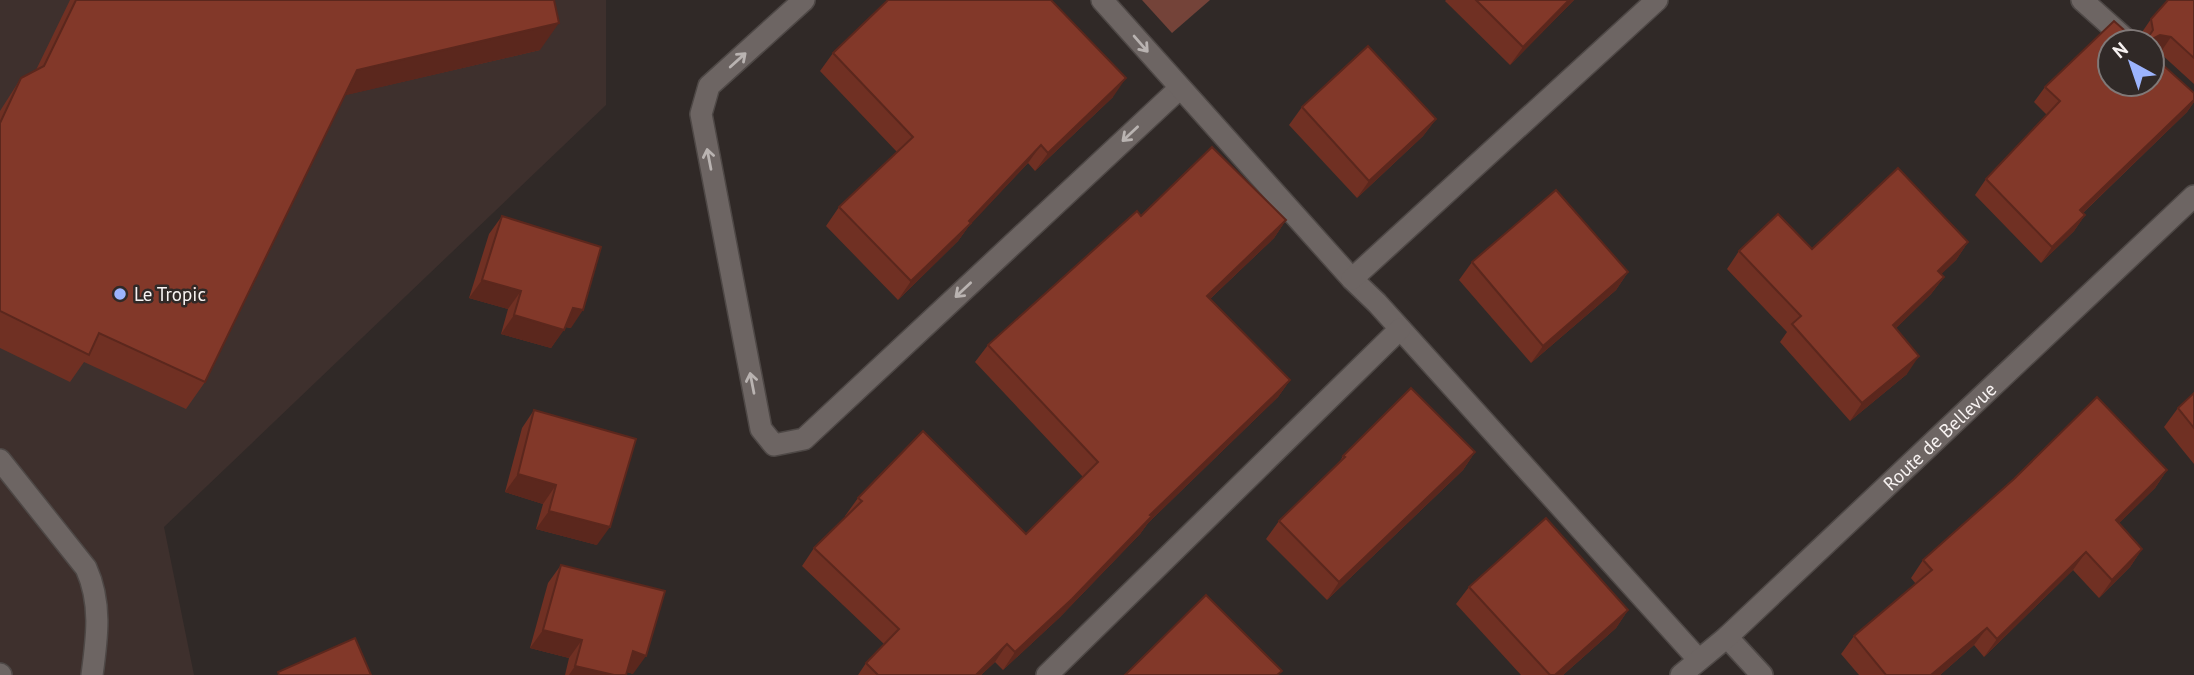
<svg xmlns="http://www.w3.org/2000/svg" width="2194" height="675" viewBox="0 0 2194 675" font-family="'PT Sans',sans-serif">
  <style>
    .built { fill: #3e302d }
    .green { fill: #744339 }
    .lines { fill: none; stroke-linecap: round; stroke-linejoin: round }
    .lane-casing { stroke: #4e4846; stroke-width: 24 }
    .street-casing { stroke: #4e4846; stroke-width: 24 }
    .secondary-casing { stroke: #4e4846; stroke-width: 24 }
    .lane { stroke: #6d6563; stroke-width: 21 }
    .street { stroke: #6d6563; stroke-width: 21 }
    .secondary { stroke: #6d6563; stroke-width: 21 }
    .wall { fill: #703023 }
    .shaded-wall { fill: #5b271d }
    .building { fill: #823829; stroke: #5b271d; stroke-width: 2 }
    .oneway { stroke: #b9b3b1 }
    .poi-dot { fill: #9cb4fd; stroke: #302927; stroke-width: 2.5 }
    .labels { text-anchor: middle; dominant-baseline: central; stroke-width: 5; stroke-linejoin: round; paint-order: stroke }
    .poi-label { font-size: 19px; fill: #f7f2f1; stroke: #302927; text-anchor: start }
    .street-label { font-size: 19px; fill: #f7f2f1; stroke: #302927 }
  </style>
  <rect width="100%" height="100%" fill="#302927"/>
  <!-- built -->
  <polygon class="built" points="0,0 606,0 606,105 164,527 194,675 0,675"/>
  <!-- green -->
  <polygon class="green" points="1142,0 1210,0 1172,33"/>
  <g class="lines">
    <defs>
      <path id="lane" d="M0,460L86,568C102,603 97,638 92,675"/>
      <g id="street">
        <polyline points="804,0 709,86 701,114 761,429 774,445 804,439 1180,88"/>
        <polyline points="1102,0 1352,279 1377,303 1698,659"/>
        <polyline points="2082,0 2129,42"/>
        <polyline points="1352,279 1657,0"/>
        <polyline points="1727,637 1762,675"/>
        <polyline points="1047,675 1400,329"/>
      </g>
      <g id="secondary">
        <polyline points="0,674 1,675"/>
        <path id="s1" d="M1681,675L1727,637L2194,196"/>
      </g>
    </defs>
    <!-- lane casing -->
    <use href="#lane" class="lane-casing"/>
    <!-- street casing -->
    <use href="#street" class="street-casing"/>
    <!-- secondary casing -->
    <use href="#secondary" class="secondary-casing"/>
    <!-- lane -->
    <use href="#lane" class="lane"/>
    <!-- street -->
    <use href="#street" class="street"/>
    <!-- secondary -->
    <use href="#secondary" class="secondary"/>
  </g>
  <!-- wall -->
  <g class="wall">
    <polygon points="70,0 554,0 540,50 345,95 205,382 186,409 84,362 70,382 0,348 0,111 21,78 36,70"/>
    <polygon points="1446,0 1574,0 1510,65 1445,1"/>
    <polygon points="2168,0 2194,0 2194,84 2160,53 2152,51 2152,42 2110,42 2110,84 2152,84 2152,53 2154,57 2194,93 2194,102 2187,112 2083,213 2085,215 2074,231 2041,263 1975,195 1986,179 2047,115 2034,102 2045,87 2114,21 2132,37 2140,38 2140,35 2151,19"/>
    <polygon points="833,53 1113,97 1035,171 1028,163 971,223 958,241 898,300 826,226 839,207 897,152 820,71"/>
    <polygon points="1302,107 1436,119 1423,136 1357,198 1289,125"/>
    <polygon points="502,216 571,328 565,327 551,348 501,334 508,309 469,298 489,234"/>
    <polygon points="1141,216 1286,220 1274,238 1210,299 1290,380 1278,397 1148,523 1140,534 1060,617 1003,670 995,662 981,675 858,675 866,663 884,644 802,566 814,548 847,517 845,516 858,498 1026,534 1083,477 975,362 988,345"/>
    <polygon points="1968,242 1956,260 1941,274 1944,277 1931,294 1896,328 1907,374 1850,421 1780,342 1787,332 1727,269 1739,251 1812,249"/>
    <polygon points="1472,262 1628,272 1616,290 1531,363 1459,280"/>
    <polygon points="2194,393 2194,464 2164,427 2178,408"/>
    <polygon points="534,410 597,545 536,529 543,504 505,492 522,428"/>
    <polygon points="1475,452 1463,470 1327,600 1266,539 1279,521 1337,466 1343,456"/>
    <polygon points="2167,470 2155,488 2119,523 2142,549 2130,567 2099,598 2073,570 1984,657 1974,645 1940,675 1859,675 1841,654 1854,636 1916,584 1911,578 1923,560"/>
    <polygon points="561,565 633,674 627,672 626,675 565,675 569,658 530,648 548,583"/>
    <polygon points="1469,587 1628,610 1616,628 1563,675 1521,675 1456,604"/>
  </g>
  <!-- shaded-wall -->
  <g class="shaded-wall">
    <polygon points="1569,0 1574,0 1510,65 1523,47"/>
    <polygon points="559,23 540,50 338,97 357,70"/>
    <polygon points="2160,35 2171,37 2160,53 2152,51 2152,42 2154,38"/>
    <polygon points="1126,78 1113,97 1035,171 1048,153"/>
    <polygon points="2194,100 2194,102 2187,112 2069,226 2080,210"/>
    <polygon points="1436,119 1423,136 1357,198 1369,181"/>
    <polygon points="1041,145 1028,163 970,225 971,223 958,241 898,300 911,281"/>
    <polygon points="2085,215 2074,231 2041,263 2052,247"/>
    <polygon points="1286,220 1274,238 1194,314 1207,296"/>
    <polygon points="1968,242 1956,260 1926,289 1938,271"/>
    <polygon points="1628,272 1616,290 1531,363 1543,346"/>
    <polygon points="1944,277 1931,294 1881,343 1893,325"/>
    <polygon points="482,280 521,291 508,309 469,298"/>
    <polygon points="573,308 583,310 571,328 560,326"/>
    <polygon points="514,315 564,330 551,348 501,334"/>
    <polygon points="1919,356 1907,374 1850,421 1862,403"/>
    <polygon points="1290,380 1278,397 1148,523 1140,534 1060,617 1003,670 1015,652 1150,515"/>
    <polygon points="1475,452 1463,470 1327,600 1339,582"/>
    <polygon points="2167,470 2155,488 2104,538 2116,520"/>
    <polygon points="518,474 556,485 543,504 505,492"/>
    <polygon points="549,511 610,527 597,545 536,529"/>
    <polygon points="2142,549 2130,567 2099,598 2112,580"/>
    <polygon points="2086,552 2073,570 1984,657 1997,639"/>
    <polygon points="1628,610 1616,628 1563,675 1555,675"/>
    <polygon points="1987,628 1974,645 1940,675 1931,675"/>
    <polygon points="543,630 582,640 569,658 530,648"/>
    <polygon points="1007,644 995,662 981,675 976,675"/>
    <polygon points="633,651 646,656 633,674 620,669"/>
    <polygon points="575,666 614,675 569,675"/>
  </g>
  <!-- building -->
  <g class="building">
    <polygon points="76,0 554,0 559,23 357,70 205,382 99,333 89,355 0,311 0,123 21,78 44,66"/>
    <polygon points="888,0 1051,0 1126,78 1048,153 1041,145 969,221 971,223 911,281 839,207 913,137 833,53"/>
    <polygon points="1476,0 1569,0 1523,47"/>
    <polygon points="2168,0 2194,0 2194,58 2171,37 2160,35 2154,38 2151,42 2110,42 2110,84 2152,84 2152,53 2154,57 2194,93 2194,100 2080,210 2085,215 2052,247 1986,179 2060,101 2045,87 2114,21 2132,37 2143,39 2149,36 2153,30 2151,19"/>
    <polygon points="1368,46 1436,119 1369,181 1302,107"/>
    <polygon points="1212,147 1286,220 1207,296 1290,380 1150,515 1152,516 1072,599 1015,652 1007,644 976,675 878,675 866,663 899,629 814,548 862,501 858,498 923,431 1026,534 1098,462 988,345 1137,211 1141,216"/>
    <polygon points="1898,168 1968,242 1938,271 1944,277 1893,325 1919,356 1862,403 1792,324 1801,316 1739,251 1778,214 1812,249"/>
    <polygon points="1556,190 1628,272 1543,346 1472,262"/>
    <polygon points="502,216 601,247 583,310 573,308 564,330 514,315 521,291 482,280"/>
    <polygon points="1411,388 1475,452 1339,582 1279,521 1345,457 1343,456"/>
    <polygon points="2194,393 2194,428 2178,408"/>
    <polygon points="2097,397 2167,470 2116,520 2142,549 2112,580 2086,552 1997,639 1987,628 1931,675 1886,675 1854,636 1932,570 1923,560 2014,479"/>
    <polygon points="534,410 636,439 610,527 549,511 556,485 518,474"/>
    <polygon points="1546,518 1628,610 1555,675 1550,675 1469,587"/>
    <polygon points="561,565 665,591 646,656 633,651 626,675 614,675 575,666 582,640 543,630"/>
    <polygon points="1206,595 1282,671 1277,675 1125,675"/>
    <polygon points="355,638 371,675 279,675 278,672"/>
  </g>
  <!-- one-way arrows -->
  <defs><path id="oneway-shaft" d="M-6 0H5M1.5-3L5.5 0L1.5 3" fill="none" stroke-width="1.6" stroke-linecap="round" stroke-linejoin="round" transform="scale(1.75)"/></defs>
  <g class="oneway">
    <use href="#oneway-shaft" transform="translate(1141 44) rotate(49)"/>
    <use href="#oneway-shaft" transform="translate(738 60) rotate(-42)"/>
    <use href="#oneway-shaft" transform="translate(1130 134) rotate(137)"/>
    <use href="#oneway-shaft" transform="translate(709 159) rotate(-101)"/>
    <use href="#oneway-shaft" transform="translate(963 290) rotate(137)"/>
    <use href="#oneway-shaft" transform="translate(752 383) rotate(-101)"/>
  </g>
  <!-- markers -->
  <circle class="poi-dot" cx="120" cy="294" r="7"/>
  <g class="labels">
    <!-- poi labels -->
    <g class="poi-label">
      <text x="134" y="294">Le Tropic</text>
    </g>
    <!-- street labels -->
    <g class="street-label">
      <text stroke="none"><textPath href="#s1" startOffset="352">Route de Bellevue</textPath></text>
    </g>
  </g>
  <!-- north arrow -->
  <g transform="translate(2131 63) rotate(320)"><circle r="33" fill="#302927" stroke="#807978" stroke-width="2"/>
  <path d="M0-5L12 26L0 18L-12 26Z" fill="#9cb4fd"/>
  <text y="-10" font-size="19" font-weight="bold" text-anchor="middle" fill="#f7f2f1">N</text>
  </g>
</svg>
